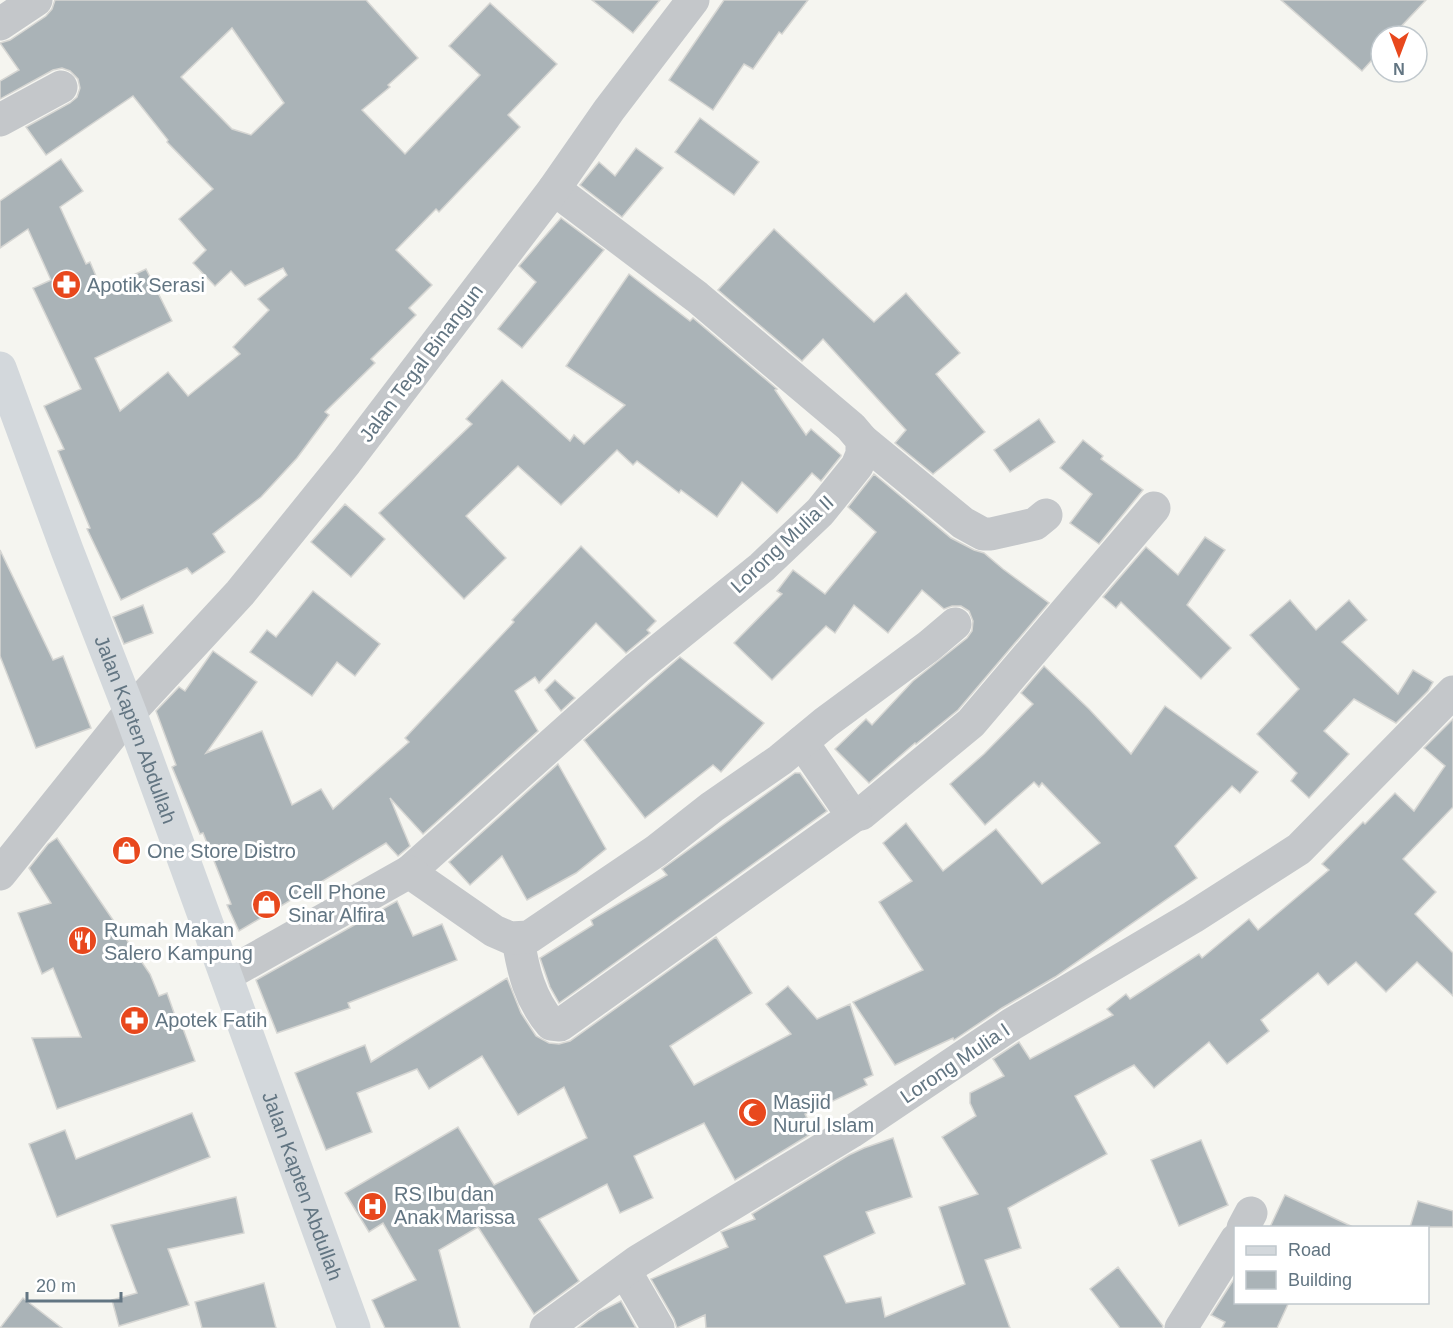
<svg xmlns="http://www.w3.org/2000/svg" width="1453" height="1328" viewBox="0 0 1453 1328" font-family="Arial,sans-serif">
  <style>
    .building { fill: #aab3b7; stroke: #d6d6d3; stroke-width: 1.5; fill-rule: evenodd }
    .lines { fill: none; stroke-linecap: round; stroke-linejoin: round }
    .minor { stroke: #c4c7ca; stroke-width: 33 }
    .major { stroke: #d3d8dc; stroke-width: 33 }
    .labels { text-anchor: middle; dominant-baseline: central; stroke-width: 6; stroke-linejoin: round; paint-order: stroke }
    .poi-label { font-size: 20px; fill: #627582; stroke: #fff; text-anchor: start }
    .street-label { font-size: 20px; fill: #627582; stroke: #fff }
  </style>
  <rect width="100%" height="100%" fill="#f5f5f0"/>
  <!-- building -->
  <g class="building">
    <path d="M55,0H366L418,58L388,85L390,87L362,110L405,154L480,75L449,46L490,3L557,64L508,115L520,127L439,212L436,209L396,250L432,285L409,308L416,315L371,359L375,363L325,412L329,415L297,458L261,497L213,534L225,552L192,574L187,568L121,600L87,529L90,528L58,451L64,449L44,406L81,389L33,288L51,280L28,229L0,248V201L61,159L83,191L60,207L86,264L90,262L102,290L146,269L172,321L95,358L120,411L168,372L188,396L240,354L233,347L269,310L258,299L287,275L283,268L245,286L231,271L215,286L193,263L206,250L179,219L213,189L167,142L168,140L133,96L46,155L26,127L70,103L77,97L80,88L78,79L70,71L62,68L53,70L0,99V81L19,70L0,43L10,40L46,16L52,9ZM232,28L284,103L251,135L232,129L181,77Z"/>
    <polygon points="592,0 660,0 633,33"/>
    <polygon points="724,0 808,0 782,34 779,32 753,69 744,64 713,110 669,80"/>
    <polygon points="1281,0 1426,0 1392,36 1381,36 1381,50 1362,71"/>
    <polygon points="700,118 759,162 734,195 675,152"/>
    <polygon points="636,148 663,168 622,217 580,185 599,162 615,176"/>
    <polygon points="561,218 604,250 522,348 498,329 536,282 519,266"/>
    <polygon points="774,229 874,322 906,293 960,353 936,374 985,432 933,474 895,443 906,430 823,339 802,361 718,290"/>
    <polygon points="629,274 690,321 693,318 777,389 775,390 806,435 811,429 841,455 841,456 821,481 812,473 777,513 742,482 717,517 681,490 679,493 637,461 633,465 617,450 561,505 518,466 466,516 506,558 464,599 379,513 472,424 466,419 502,380 570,441 574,435 584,444 625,405 566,366"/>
    <polygon points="1039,419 1055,442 1010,472 994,450"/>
    <polygon points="1083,440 1103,456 1101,459 1143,490 1099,544 1070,523 1092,494 1060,468"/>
    <polygon points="874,474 951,538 974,550 984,553 1003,569 1049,603 958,710 916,744 915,743 869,783 835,749 866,719 872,725 913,681 967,638 972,631 973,621 969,611 961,606 952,606 944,609 922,590 888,633 854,605 835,633 826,626 772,680 734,643 782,594 777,591 793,570 825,594 876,532 848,507"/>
    <polygon points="345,504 385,539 351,577 311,542"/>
    <polygon points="1205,537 1225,550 1187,605 1231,648 1201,679 1121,602 1116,608 1103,597 1146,547 1178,575"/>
    <polygon points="581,546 656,621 647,630 650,633 626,653 596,623 539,683 535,677 515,691 538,731 423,834 390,798 410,846 398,856 386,843 239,931 227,905 231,904 203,833 200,834 172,767 176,765 156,711 179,687 185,691 213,651 257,682 206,753 262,731 292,805 321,789 333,809 409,742 405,738 514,622 512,620"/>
    <polygon points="0,550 53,660 63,656 91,728 36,748 0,656"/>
    <polygon points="313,591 380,644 355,676 337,662 312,696 250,652 267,630 276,637"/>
    <polygon points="1290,600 1316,630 1349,600 1367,620 1342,642 1398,694 1413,670 1433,682 1428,691 1396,723 1354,699 1324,731 1349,754 1309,798 1291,781 1297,773 1257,734 1299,689 1250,635"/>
    <polygon points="143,605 153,633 124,644 113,617"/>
    <polygon points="680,657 764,723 721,772 713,765 645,818 584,740"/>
    <polygon points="1044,666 1089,709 1131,754 1165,706 1258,772 1240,793 1232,786 1175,846 1197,878 1055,977 1002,1008 954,1040 953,1038 895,1065 853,1002 923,970 879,902 912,881 883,843 906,823 943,871 996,829 1042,884 1100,843 1042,783 1039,787 1034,782 985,825 950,784 984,754 1033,704 1021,693"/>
    <polygon points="555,680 575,698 561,711 545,690"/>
    <polygon points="1453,719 1453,807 1403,859 1436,892 1415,914 1453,953 1453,996 1417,962 1386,992 1356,962 1328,985 1318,973 1261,1020 1269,1031 1227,1064 1209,1042 1154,1088 1134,1065 1075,1096 1107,1154 1008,1208 1021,1248 985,1260 1010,1328 706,1328 705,1315 677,1328 674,1319 651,1279 728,1247 721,1232 755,1219 752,1214 849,1155 864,1148 893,1138 912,1197 866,1212 875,1233 824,1256 846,1303 881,1297 885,1317 965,1284 939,1207 978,1194 942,1137 976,1116 970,1103 970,1093 1004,1076 993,1059 1019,1042 1030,1059 1113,1015 1107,1009 1126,994 1130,999 1199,954 1202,958 1249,919 1258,930 1329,870 1322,864 1363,822 1365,824 1395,793 1414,811 1445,766 1424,748"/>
    <polygon points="558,764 606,849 576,873 527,900 502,856 470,885 449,862"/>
    <polygon points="795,773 800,773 827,811 559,1003 550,987 540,958 593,925 591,920 667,875 662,869"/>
    <polygon points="57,838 150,974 159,996 167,993 179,1027 182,1026 195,1061 57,1109 32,1038 81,1037 53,968 42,974 18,913 51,903 29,868 48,844"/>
    <polygon points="397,901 413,936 442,924 457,960 348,1003 350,1008 277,1033 256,980"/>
    <polygon points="716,937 752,993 670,1046 694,1085 791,1034 766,1004 788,986 817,1019 850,1004 873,1075 864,1079 867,1085 805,1114 814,1132 735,1180 704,1123 634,1156 653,1198 620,1213 607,1184 539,1219 579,1281 534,1314 478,1227 439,1250 460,1328 385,1328 372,1300 416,1280 383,1223 369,1232 345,1193 458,1127 494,1185 587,1138 564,1087 518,1115 482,1056 429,1089 417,1069 357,1093 372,1132 326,1150 295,1073 365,1045 371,1062 507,978 521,1013 536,1036 549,1043 559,1044 570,1041"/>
    <polygon points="192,1113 210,1157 57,1217 29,1144 65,1130 76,1159"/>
    <polygon points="1201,1140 1228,1205 1179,1226 1151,1160"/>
    <polygon points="1285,1195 1353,1227 1270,1227"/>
    <polygon points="236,1197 244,1233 168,1249 189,1305 119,1326 112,1300 137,1293 111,1225"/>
    <polygon points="1418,1201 1453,1211 1453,1227 1410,1227"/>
    <polygon points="1118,1267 1163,1326 1162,1328 1120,1328 1090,1289"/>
    <polygon points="1236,1276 1236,1302 1289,1302 1277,1328 1222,1328 1225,1322 1211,1315"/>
    <polygon points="264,1283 276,1328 202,1328 195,1302"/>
    <polygon points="23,1298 62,1328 0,1328"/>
    <polygon points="621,1301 636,1328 578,1328 599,1312"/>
  </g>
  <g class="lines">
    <!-- minor -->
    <g class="minor">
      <polyline points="0,24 36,0"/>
      <polyline points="0,120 61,87"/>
      <polyline points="862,440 963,523 983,534 991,534 1035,524 1046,515"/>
      <polyline points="802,742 850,812 855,815 861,814 971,723 1154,508"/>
      <polyline points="409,872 637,668 762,567 820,512 857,466 862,454 862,440 851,427 697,297 554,189"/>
      <polyline points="0,874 130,712 240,593 346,462 554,189 609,110 693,0"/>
      <path d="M518,939C523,971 530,999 551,1024L560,1025L855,815"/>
      <polyline points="226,975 409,872 494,931 510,938 529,937 656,851 712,807 780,760 826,722 929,646 955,624"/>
      <polyline points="1243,1228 1251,1213"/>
      <polyline points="625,1271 658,1328"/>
      <polyline points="546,1328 638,1261 851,1132 1012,1024 1193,917 1299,849 1453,692"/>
      <polyline points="1181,1328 1236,1240"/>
    </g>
    <!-- major -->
    <path class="major" id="s1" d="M0,368L67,550L130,712L354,1328"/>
  </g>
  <!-- icons -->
  <defs>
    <symbol id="pharmacy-disc" viewBox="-11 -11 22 22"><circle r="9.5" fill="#e8481d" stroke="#fff"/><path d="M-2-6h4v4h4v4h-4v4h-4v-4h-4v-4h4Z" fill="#fff"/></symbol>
    <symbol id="shop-disc" viewBox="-11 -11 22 22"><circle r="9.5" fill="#e8481d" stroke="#fff"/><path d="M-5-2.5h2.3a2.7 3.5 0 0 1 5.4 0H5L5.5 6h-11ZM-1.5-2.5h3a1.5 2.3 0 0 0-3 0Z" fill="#fff"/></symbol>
    <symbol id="restaurant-disc" viewBox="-11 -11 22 22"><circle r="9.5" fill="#e8481d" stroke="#fff"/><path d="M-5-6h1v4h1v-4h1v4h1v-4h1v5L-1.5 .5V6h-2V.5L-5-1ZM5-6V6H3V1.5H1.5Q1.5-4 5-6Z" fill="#fff"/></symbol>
    <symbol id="mosque-disc" viewBox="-11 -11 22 22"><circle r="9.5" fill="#e8481d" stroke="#fff"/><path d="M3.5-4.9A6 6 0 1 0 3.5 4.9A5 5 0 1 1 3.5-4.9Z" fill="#fff"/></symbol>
    <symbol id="hospital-disc" viewBox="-11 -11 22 22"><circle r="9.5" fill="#e8481d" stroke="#fff"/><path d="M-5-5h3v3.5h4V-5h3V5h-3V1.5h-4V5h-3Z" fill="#fff"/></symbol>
  </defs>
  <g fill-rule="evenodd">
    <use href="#pharmacy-disc" x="50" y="268" width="33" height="33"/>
    <use href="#shop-disc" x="110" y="834" width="33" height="33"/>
    <use href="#shop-disc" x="250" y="888" width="33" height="33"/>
    <use href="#restaurant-disc" x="66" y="924" width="33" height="33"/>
    <use href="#pharmacy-disc" x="118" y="1004" width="33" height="33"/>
    <use href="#mosque-disc" x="736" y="1096" width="33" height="33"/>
    <use href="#hospital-disc" x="356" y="1190" width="33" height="33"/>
  </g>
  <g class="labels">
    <!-- poi labels -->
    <g class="poi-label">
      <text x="87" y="285">Apotik Serasi</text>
      <text x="147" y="851">One Store Distro</text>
      <text x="288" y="892">Cell Phone<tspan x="288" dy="23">Sinar Alfira</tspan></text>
      <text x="104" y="930">Rumah Makan<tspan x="104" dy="23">Salero Kampung</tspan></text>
      <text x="155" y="1020">Apotek Fatih</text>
      <text x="773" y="1102">Masjid<tspan x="773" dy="23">Nurul Islam</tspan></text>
      <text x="394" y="1194">RS Ibu dan<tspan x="394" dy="23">Anak Marissa</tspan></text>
    </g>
    <!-- street labels -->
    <g class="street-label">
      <text transform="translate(421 363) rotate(-53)">Jalan Tegal Binangun</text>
      <text transform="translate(782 544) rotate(-43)">Lorong Mulia II</text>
      <text stroke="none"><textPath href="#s1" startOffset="386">Jalan Kapten Abdullah</textPath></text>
      <text transform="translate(955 1063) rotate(-34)">Lorong Mulia I</text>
      <text stroke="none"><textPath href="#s1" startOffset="872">Jalan Kapten Abdullah</textPath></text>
    </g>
  </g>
  <!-- legend -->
  <rect x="1234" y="1226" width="195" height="78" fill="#ffffff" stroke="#c0c8cd" stroke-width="1.5"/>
  <rect x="1246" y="1246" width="30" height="9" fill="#d3d8dc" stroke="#c0c8cd" stroke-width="1.5"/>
  <text x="1288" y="1256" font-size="18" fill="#627582">Road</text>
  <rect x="1246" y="1271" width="30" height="18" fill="#aab3b7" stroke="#c0c8cd" stroke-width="1.5"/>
  <text x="1288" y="1286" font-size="18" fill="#627582">Building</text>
  <!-- north arrow -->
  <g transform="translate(1399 54) rotate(180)"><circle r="28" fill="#ffffff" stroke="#c0c8cd" stroke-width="1.5"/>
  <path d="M0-4.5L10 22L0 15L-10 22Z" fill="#e8481d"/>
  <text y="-9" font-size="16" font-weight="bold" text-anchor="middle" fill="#627582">N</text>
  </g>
  <!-- scale -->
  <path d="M27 1292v9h94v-9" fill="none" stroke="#627582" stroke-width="3"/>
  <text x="36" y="1292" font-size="18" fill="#627582" stroke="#ffffff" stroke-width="4.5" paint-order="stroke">20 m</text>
</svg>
